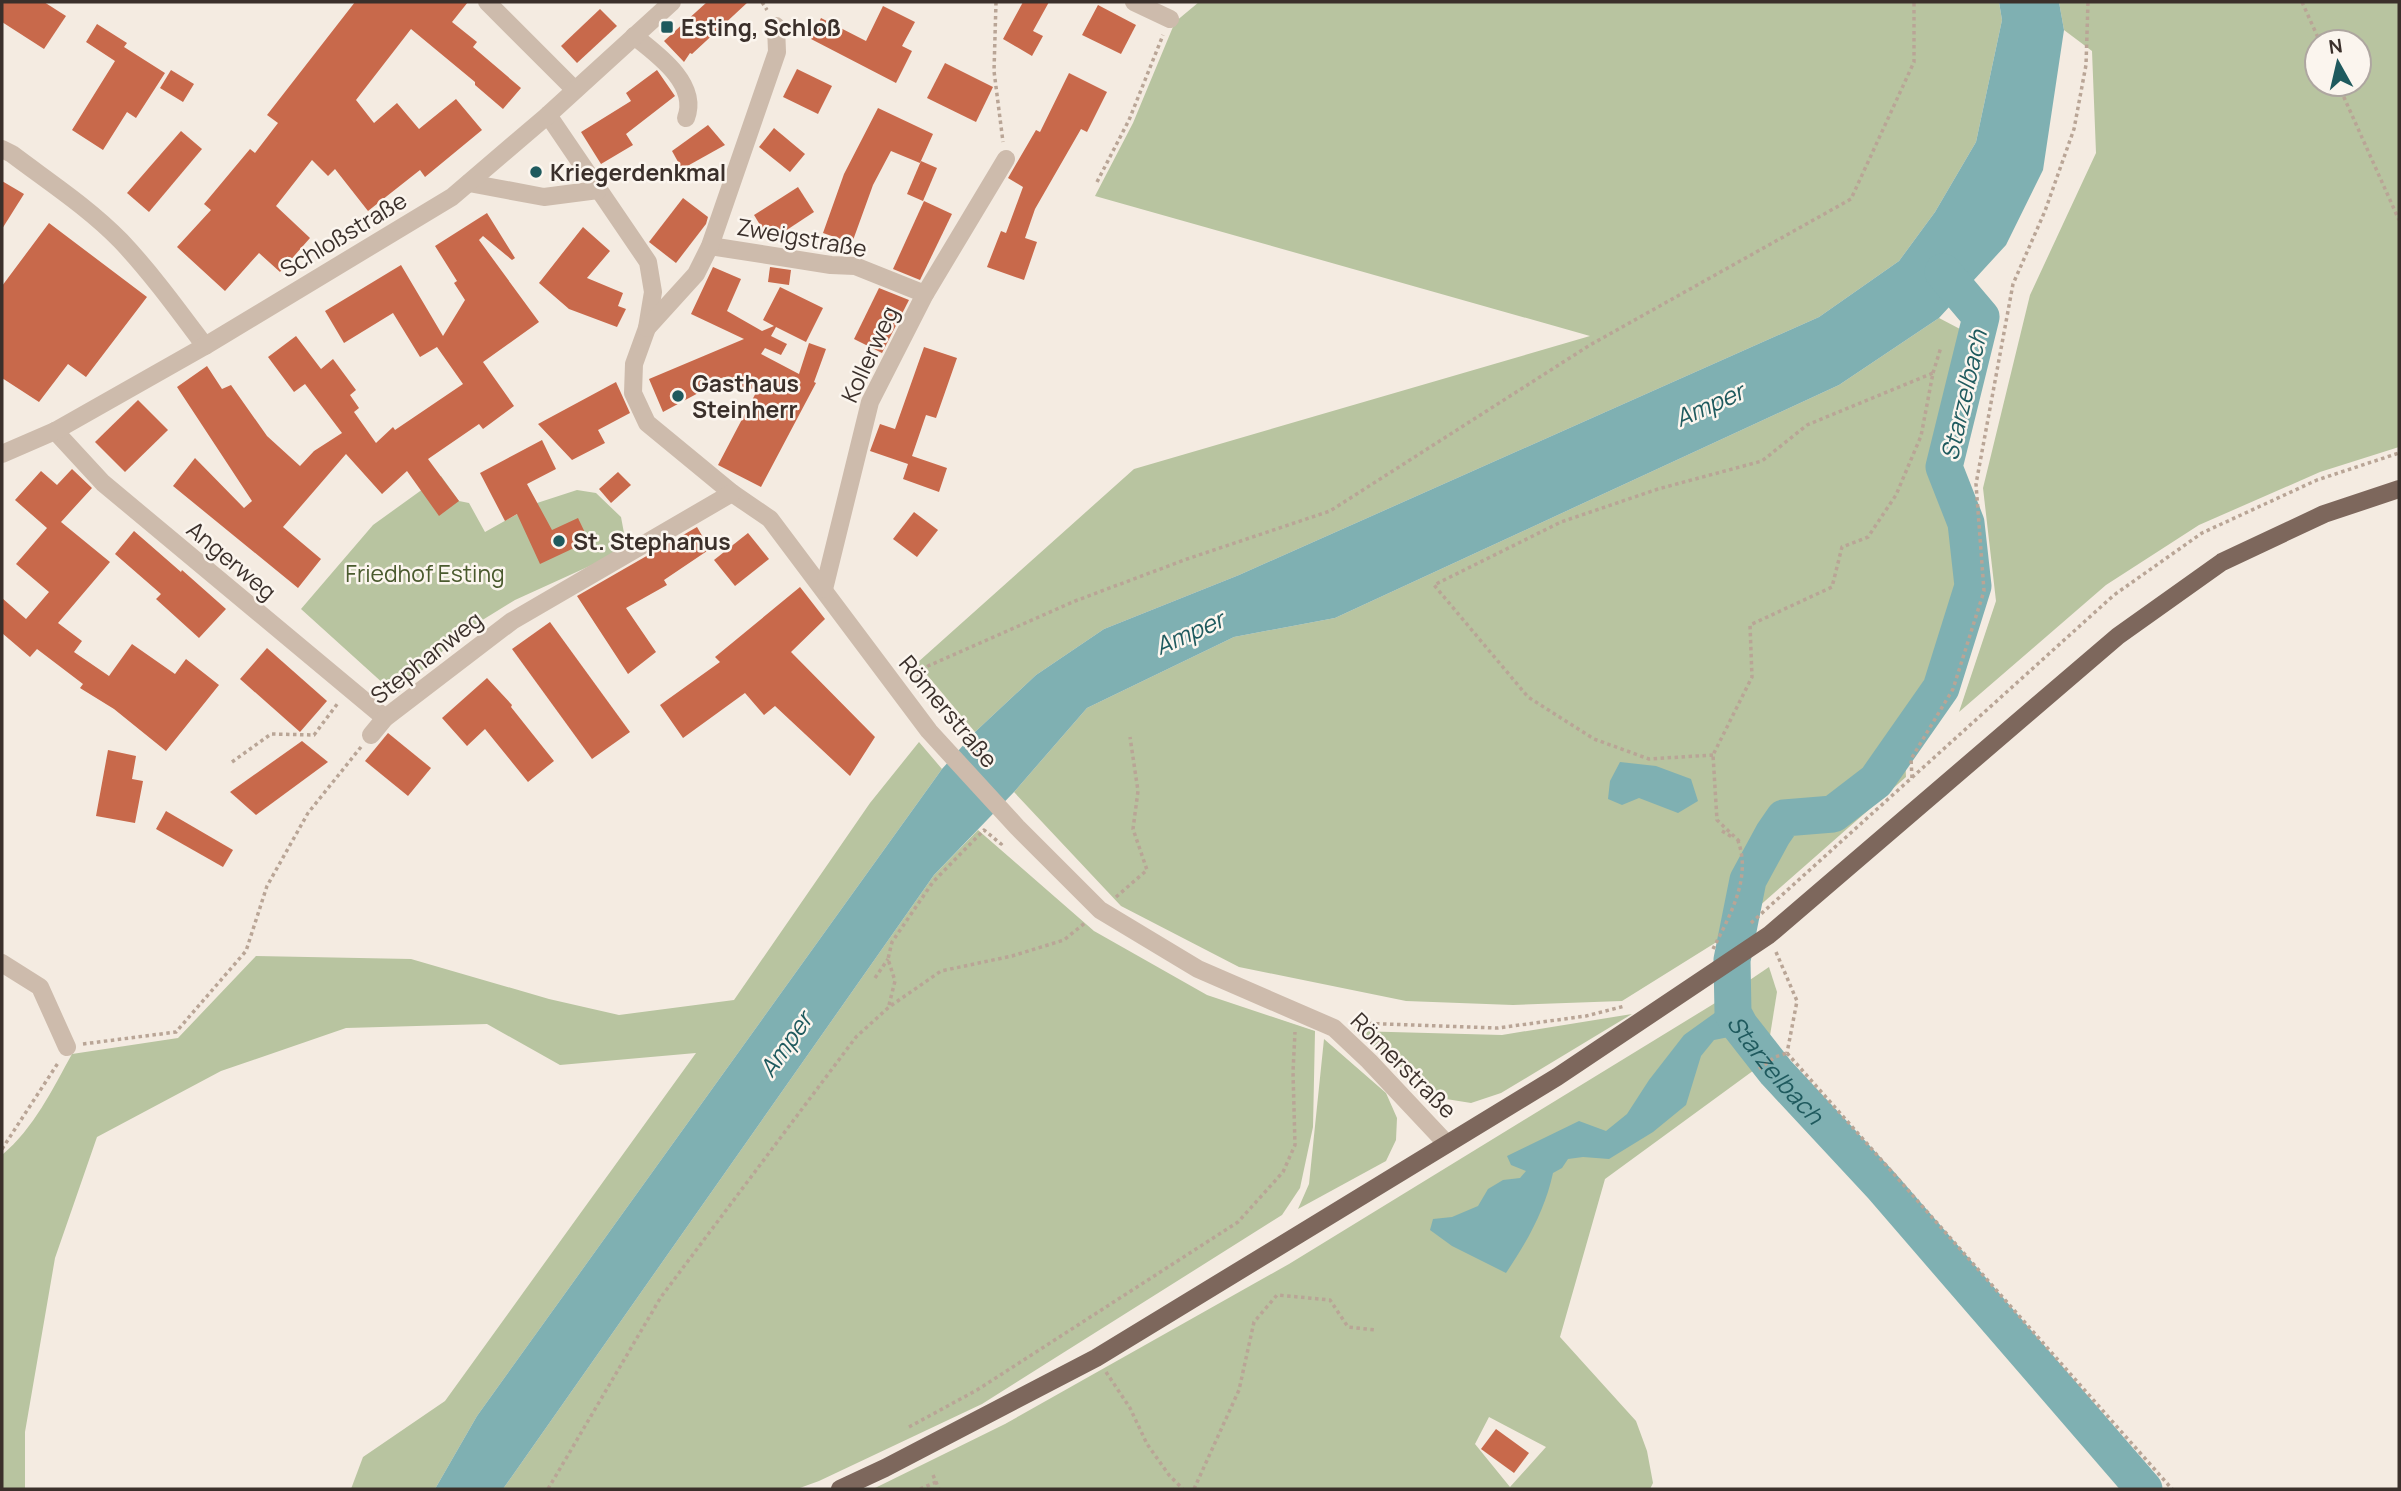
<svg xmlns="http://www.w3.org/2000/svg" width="2401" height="1491" viewBox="0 0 2401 1491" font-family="Manrope,sans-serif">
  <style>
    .green { fill: #b8c4a0; fill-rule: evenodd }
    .water { fill: #7fb0b2 }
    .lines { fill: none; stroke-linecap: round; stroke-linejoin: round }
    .river { stroke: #7fb0b2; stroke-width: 37 }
    .building { fill: #c8694b }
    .path { stroke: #b9a596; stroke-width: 3.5; stroke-dasharray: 3.5 3.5; stroke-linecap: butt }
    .minor { stroke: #cdbbac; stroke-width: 18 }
    .major { stroke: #7d675c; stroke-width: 18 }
    .poi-dot { fill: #1f5a5e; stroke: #fbf5ee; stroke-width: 2.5 }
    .labels { text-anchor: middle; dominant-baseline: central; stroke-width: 5; stroke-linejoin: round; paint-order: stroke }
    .poi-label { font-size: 23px; font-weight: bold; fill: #3b302b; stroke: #fbf5ee; text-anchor: start }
    .street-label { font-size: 23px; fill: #3b302b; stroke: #fbf5ee }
    .park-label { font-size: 23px; fill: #4a5a2e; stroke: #fbf5ee }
    .water-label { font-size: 24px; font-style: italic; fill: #1f5a5e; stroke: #fbf5ee }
  </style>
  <rect width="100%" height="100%" fill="#f4ebe1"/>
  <!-- green -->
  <g class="green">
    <polygon points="1199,2 1999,2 2002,20 1976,142 1935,212 1899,261 1819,317 1239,575 1104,629 1036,675 975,732 917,663 1134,469 1590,336 1095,196 1133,123 1175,22"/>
    <path d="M2059,2H2399V447L2320,472L2199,525L2106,585L1959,712L1996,601L1983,488L2030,295L2096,153L2092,51L2064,30ZM2359,42V84H2317V42Z"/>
    <polygon points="1939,318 1960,329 1931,467 1951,530 1960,588 1934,685 1905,754 1906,777 1723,938 1622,1001 1513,1005 1406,1001 1239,967 1121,906 1014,792 1087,708 1234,637 1335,618 1839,385"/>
    <polygon points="441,476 459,501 469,503 485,532 537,503 577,490 596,493 621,517 627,549 515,600 463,632 396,695 301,609 373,525"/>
    <path d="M919,742L942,769L477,1416L435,1489H351L363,1457L445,1401L696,1053L560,1065L487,1024L346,1028L221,1071L97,1137L55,1258L25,1432V1489H2V1155C34,1128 52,1090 72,1054L178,1038L256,956L411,959L549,999L619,1015L734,1000L870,803Z"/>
    <polygon points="978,830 1094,931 1207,995 1315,1031 1313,1127 1300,1188 1282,1215 982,1404 819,1481 797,1489 503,1489 934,875"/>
    <polygon points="1769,967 1777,992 1768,1048 1738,988"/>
    <path d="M1720,1000L1761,1065L1605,1179L1560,1337L1636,1421L1647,1451L1653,1483L1650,1489H873L1005,1424L1289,1264ZM1489,1417L1546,1447L1510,1487L1475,1444Z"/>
    <polygon points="1632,1014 1501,1093 1471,1103 1440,1098 1354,1031 1502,1035"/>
    <polygon points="1324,1039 1386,1093 1397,1118 1396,1140 1386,1161 1298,1209 1309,1184"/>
  </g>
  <!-- water -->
  <g class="water">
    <polygon points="1999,2 2059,2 2064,30 2043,170 2006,245 1939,318 1839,385 1335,618 1234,637 1087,708 1014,792 934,875 503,1489 435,1489 477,1416 942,769 975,732 1036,675 1104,629 1239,575 1819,317 1899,261 1935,212 1976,142 2002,20"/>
    <polygon points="1620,762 1656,766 1691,779 1698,801 1678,813 1639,798 1622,805 1608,799 1610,781"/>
    <path d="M1737,997L1743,1012L1769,1053L1761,1060L1734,1036L1714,1040L1701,1056L1686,1105L1653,1132L1609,1159L1583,1157L1568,1159L1562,1168L1553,1173C1545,1210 1527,1242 1506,1273L1452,1246L1430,1230L1433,1219L1452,1217L1478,1206L1488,1189L1503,1180L1520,1178L1526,1171L1511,1165L1507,1156L1579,1121L1606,1131L1627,1114L1649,1080L1684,1035Z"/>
  </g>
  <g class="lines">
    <!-- river -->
    <path class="river" id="s1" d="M1943,272L1981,317L1944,467L1966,523L1973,586L1941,688L1876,781L1833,814L1784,818L1773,834L1748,880L1732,960L1733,1013L1740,1026L1776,1072L1882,1186L2144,1489"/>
  </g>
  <!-- building -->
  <g class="building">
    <polygon points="2,2 44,2 66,16 44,49 2,22"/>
    <polygon points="355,2 468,2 452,22 477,42 473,47 521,88 503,109 475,85 475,82 411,29 356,100 374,123 397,103 419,129 456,99 482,130 425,177 420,170 368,211 335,169 328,176 312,160 276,206 310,238 280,272 259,253 225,291 177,247 211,210 204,204 250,149 255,153 278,123 267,115"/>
    <polygon points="707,2 748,2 692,54 690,53 684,62 664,41"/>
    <polygon points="1023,2 1049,2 1033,31 1043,36 1032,56 1003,39"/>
    <polygon points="1098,5 1136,25 1121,54 1082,35"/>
    <polygon points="883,6 915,22 902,46 912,51 896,83 811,39 821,18 866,41"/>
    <polygon points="600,9 617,26 577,63 561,46"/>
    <polygon points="97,24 127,43 124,47 165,73 136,118 127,112 103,150 72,130 115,61 86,42"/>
    <polygon points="945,63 993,87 976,122 927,98"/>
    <polygon points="797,69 832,86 818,114 783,97"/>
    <polygon points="171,70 194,84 183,102 160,88"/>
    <polygon points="657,70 675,96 626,134 633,145 601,164 581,132 631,101 626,93"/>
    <polygon points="1069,73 1107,92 1087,132 1081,129 1035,209 1025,238 1037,242 1024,280 987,267 1001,231 1006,233 1023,187 1008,178 1036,130 1040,132"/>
    <polygon points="878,108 933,134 920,163 891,151 873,185 852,243 823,233 844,174"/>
    <polygon points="708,125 725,145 682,169 672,151"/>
    <polygon points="774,128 805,154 790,172 759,147"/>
    <polygon points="181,131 202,149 149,212 127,193"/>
    <polygon points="921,161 937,168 923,201 907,194"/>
    <polygon points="2,181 24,194 2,229"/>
    <polygon points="798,187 814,212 770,241 754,215"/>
    <polygon points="683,198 708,217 706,224 676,263 649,242"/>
    <polygon points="924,201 952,214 920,280 893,269"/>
    <polygon points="487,213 515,258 512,260 483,236 479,240 539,322 483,362 514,406 483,429 479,424 428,459 459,501 439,516 407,471 382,494 346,454 283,527 321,559 298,588 173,486 195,458 244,508 252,501 177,387 207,366 222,389 231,385 267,436 300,466 314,451 342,433 305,384 294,392 268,357 296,336 321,369 333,359 356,390 350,395 359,408 354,412 376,443 393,427 395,430 463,384 437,347 420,357 393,313 344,343 325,311 401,265 443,336 465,300 454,283 457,281 435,246"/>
    <polygon points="49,223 147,297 86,377 68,364 39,402 2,378 2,286"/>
    <polygon points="583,227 610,251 587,278 623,293 618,306 626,309 617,327 569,309 539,283"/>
    <polygon points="713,267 741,279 727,311 762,331 774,326 763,320 780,287 823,308 806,342 776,327 771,336 787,344 781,355 765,348 761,354 799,374 809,343 826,349 814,382 816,383 761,487 718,465 760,385 749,390 724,377 700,387 702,391 663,412 649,379 744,339 691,314"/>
    <polygon points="770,267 791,270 789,285 768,282"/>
    <polygon points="879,288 909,300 882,353 854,339"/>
    <polygon points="924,347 957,358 936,418 926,415 912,456 947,468 939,492 903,479 908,464 870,451 880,424 895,429"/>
    <polygon points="616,382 630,413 598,430 605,443 572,460 538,424"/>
    <polygon points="138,400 168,430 125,472 95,442"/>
    <polygon points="542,440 556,469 527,484 552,530 578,518 589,541 540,564 517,514 505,521 480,473"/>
    <polygon points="72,469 92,488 61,522 110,562 58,623 82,641 74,652 109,676 132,644 175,674 186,659 219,685 166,751 114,709 80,688 83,684 37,649 30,657 2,633 2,598 26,619 49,592 16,564 47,528 15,500 41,471 57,485"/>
    <polygon points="618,472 631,485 611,503 599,489"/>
    <polygon points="914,512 938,530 917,557 893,539"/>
    <polygon points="697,527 710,549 664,580 667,585 626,608 656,652 628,674 577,596"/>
    <polygon points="134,531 181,572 182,570 226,609 199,638 156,599 161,594 115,554"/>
    <polygon points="748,533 769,559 735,586 714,560"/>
    <polygon points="800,587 825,619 791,652 875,737 850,776 775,706 764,715 745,693 683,738 660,705 720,662 715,657"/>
    <polygon points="550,622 630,732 592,759 512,649"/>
    <polygon points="267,648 327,701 300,732 240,679"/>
    <polygon points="487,678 512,705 511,707 554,761 528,782 485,729 467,746 442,718"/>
    <polygon points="388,733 431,768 408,796 365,761"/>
    <polygon points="302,741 328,762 256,815 230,792"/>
    <polygon points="108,750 136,756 132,779 143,781 135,823 96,816"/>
    <polygon points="166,811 233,850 223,867 156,829"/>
    <polygon points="1496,1429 1529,1453 1514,1473 1481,1449"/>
  </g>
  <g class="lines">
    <!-- path -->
    <g class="path">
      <polyline points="762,2 767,10"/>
      <polyline points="996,2 994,71 1003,142"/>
      <polyline points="2302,2 2320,42"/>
      <polyline points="2338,84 2399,220"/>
      <polyline points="1097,182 1129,120 1163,35"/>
      <polyline points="1933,373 1941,347"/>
      <polyline points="913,682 928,666 1075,601 1187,559 1330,511 1590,345 1851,199 1914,62 1914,2"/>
      <polyline points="1713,755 1649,759 1594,739 1528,697 1434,585 1561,522 1658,489 1762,461 1807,425 1933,373 1921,436 1896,495 1868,537 1842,547 1832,587 1750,625 1752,677 1713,755 1717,820 1740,842"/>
      <polyline points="232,762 271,734 314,735 338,703"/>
      <polyline points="1912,778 1911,759 1953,689 1984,591 1976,484 2013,284 2045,211 2074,129 2086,65 2088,2"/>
      <polyline points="1722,831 1732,837"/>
      <polyline points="1116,897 1147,870 1133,829 1138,791 1130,737"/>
      <polyline points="1751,923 2114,595 2202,533 2317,480 2399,453"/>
      <path d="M1713,949C1729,917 1752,878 1738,841"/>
      <polyline points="1776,952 1797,1001 1787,1053"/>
      <polyline points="875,978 888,959"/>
      <polyline points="889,1005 895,981 888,959 892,942 933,882 984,830 1001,844 1004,841"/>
      <polyline points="1355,1023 1498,1028 1586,1016 1625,1006"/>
      <polyline points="83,1044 176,1032 246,951 267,886 308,813 361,747"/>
      <polyline points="1787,1053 2172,1489"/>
      <polyline points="1759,1069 1775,1057 1787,1053"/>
      <polyline points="2,1149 58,1063"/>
      <polyline points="1106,1372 1130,1408 1147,1444 1169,1475 1183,1489"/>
      <polyline points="909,1427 977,1390 1238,1222 1283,1172 1295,1145 1293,1072 1295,1032"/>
      <polyline points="933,1475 939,1489"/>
      <polyline points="548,1489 661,1297 856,1037 889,1007 941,971 1012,956 1064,940 1086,922"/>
      <polyline points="920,1489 936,1482"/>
      <polyline points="1194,1489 1239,1390 1254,1322 1277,1295 1330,1300 1348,1327 1376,1330"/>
    </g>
    <!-- minor -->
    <g class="minor">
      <polyline points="487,2 575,90"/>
      <polyline points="1134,2 1170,19"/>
      <path d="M634,36C657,54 699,84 686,118"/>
      <polyline points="548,115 648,262 653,292 647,328 634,364 633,393 647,423 732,493 770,519 929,731 1017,827 1100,910 1198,969 1334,1028 1369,1061 1447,1144"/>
      <path d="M2,149L12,154C49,182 89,208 121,241C152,274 178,310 205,346"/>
      <polyline points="469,183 544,197 598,190"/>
      <polyline points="710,246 831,265 855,266 925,294"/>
      <polyline points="647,328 696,274 710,246 777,52 776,26"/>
      <polyline points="55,431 103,483 385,718"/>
      <polyline points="2,454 55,431 205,346 452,197 548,115 672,2"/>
      <polyline points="824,589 870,402 925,294 1006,159"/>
      <polyline points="371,735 385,718 512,621 732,493"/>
      <polyline points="2,963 40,987 67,1047"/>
    </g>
    <!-- major -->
    <polyline class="major" points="840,1489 885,1468 1096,1358 1557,1077 1769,935 2118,636 2222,562 2324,514 2399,489"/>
  </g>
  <!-- markers -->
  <g class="poi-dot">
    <rect x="660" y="20" width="14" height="14" rx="3.5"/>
    <circle cx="536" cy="172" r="7"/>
    <circle cx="678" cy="396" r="7"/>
    <circle cx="559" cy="541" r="7"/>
  </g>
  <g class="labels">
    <!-- poi labels -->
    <g class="poi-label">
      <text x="681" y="27">Esting, Schloß</text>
      <text x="550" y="172">Kriegerdenkmal</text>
      <text x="692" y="383">Gasthaus<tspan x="692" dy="26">Steinherr</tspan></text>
      <text x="573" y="541">St. Stephanus</text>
    </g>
    <!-- street labels -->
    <g class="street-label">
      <text transform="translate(343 234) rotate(-31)">Schloßstraße</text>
      <text transform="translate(802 237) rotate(10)">Zweigstraße</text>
      <text transform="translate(869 354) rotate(-65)">Kollerweg</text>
      <text transform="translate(232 560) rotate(40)">Angerweg</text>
      <text transform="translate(426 657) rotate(-38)">Stephanweg</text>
      <text transform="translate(949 711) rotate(50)">Römerstraße</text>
      <text transform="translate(1404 1065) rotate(45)">Römerstraße</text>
    </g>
    <!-- park labels -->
    <g class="park-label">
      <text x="425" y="573">Friedhof Esting</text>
    </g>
    <!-- water labels -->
    <g class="water-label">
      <text transform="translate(1963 395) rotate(-77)">Starzelbach</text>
      <text transform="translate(1709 404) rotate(-24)">Amper</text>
      <text transform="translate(1189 632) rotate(-24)">Amper</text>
      <text transform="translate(785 1044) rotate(-55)">Amper</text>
      <text stroke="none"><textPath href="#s1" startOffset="938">Starzelbach</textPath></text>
    </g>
  </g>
  <!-- border -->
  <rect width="2401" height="1491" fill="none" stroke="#3b302b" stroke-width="7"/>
  <!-- north arrow -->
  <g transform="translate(2338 63) rotate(352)"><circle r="33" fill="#fbf5ee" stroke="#aea6a0" stroke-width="2"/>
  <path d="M0-5L12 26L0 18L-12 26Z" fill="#1f5a5e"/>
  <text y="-10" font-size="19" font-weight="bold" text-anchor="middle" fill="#3b302b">N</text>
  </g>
</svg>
